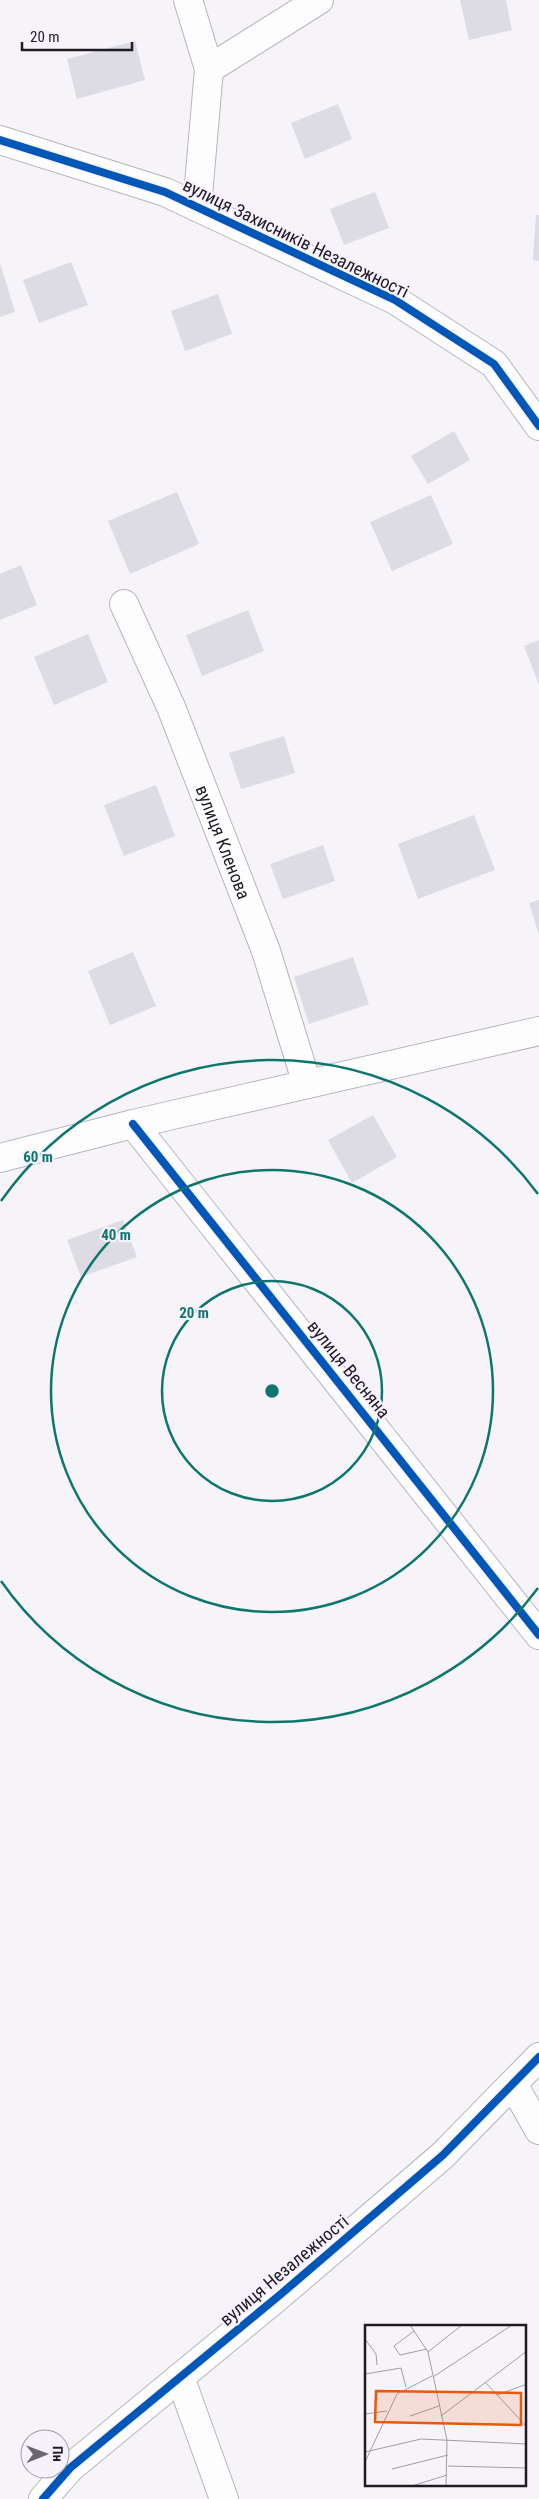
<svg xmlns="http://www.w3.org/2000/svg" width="539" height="2499" viewBox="0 0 539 2499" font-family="'Roboto Condensed',sans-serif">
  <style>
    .building { fill: #dddbe3 }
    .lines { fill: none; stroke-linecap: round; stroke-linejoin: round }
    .street-casing { stroke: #b8b4bb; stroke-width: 30 }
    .street { stroke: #fefdfe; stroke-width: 28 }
    .cycleway-casing { stroke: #f7f1fc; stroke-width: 11 }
    .cycleway { stroke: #0057b8; stroke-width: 8 }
    .ring { fill: none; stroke: #0f766e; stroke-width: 2.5 }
    .labels { text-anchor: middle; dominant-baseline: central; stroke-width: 4.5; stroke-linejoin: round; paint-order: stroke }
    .street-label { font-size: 18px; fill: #201a24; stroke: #f7f1fc }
    .inset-road { fill: none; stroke: #a19da4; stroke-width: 1 }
    .view { fill: #e8590c; fill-opacity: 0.15; stroke: #e8590c; stroke-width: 2.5 }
    .inset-edge { fill: none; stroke: #201a24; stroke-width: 2.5 }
    .centre { fill: #0f766e; stroke: #f7f1fc; stroke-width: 2.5 }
    .ring-label { font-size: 15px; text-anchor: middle; font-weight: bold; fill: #0f766e; stroke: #f7f1fc; stroke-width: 4.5; stroke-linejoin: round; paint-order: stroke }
  </style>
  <rect width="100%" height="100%" fill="#f7f4f9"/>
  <!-- building -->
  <g class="building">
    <polygon points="460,0 506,0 512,30 469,40"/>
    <polygon points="135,41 145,80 77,99 67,59"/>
    <polygon points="338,104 352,139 305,159 291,123"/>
    <polygon points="375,192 389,228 344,245 330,209"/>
    <polygon points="536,215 539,215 539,261 533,260"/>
    <polygon points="71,262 88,305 39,323 23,280"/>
    <polygon points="0,263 15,312 0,317"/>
    <polygon points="218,294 232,334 185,351 171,311"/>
    <polygon points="454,431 470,460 428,484 411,456"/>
    <polygon points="177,492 199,544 130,574 108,521"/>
    <polygon points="431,495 453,544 392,571 370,522"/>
    <polygon points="21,565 37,605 0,620 0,574"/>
    <polygon points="248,610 264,651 202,676 186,635"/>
    <polygon points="88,634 108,682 54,705 34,657"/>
    <polygon points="539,640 539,685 524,646"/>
    <polygon points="284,736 295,773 241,789 229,753"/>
    <polygon points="156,785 175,836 124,856 104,805"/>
    <polygon points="474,815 495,870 418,899 398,844"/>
    <polygon points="323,845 335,881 283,899 270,864"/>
    <polygon points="539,900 539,935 529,903"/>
    <polygon points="133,952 156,1006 110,1025 88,971"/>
    <polygon points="353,957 369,1004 309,1024 294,977"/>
    <polygon points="373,1115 397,1157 352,1183 328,1140"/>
    <polygon points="123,1220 137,1257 81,1277 67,1240"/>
  </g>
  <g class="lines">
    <defs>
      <g id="street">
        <polyline points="188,0 209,69 197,207"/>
        <polyline points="209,69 319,0"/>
        <polyline points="0,140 165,192 395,300 494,364 539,426"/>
        <path id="s1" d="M124,604L171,707L266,951L307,1084"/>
        <polyline points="133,1124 539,1635"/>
        <polyline points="0,1158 133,1124 539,1031"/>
        <polyline points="513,2084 539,2130"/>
        <polyline points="180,2377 224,2499"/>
        <polyline points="43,2499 70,2468 281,2294 443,2155 539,2057"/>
      </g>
    </defs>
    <!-- street casing -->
    <use href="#street" class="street-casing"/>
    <!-- street -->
    <use href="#street" class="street"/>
    <defs>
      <g id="cycleway">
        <polyline points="0,140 165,192 395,300 494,364 539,426"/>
        <polyline points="133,1124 539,1635"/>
        <polyline points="43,2499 70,2468 281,2294 443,2155 539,2057"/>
      </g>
    </defs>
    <!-- cycleway casing -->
    <use href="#cycleway" class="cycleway-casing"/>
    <!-- cycleway -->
    <use href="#cycleway" class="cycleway"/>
  </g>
  <!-- distance rings -->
  <g class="ring">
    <circle cx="272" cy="1391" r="110"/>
    <circle cx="272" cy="1391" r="221"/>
    <path d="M538 1588A331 331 0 0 1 1 1581M1 1201A331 331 0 0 1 538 1194"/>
  </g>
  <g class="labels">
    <!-- street labels -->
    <g class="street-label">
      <text transform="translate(296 238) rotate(26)">вулиця Захисників Незалежності</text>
      <text stroke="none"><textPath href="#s1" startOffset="258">вулиця Кленова</textPath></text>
      <text transform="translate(349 1369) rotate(51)">вулиця Весняна</text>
      <text transform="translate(284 2270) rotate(-40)">вулиця Незалежності</text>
    </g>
  </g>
  <!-- overview -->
  <g transform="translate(365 2325)">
    <rect width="161" height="161" fill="#f7f4f9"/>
    <path class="inset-road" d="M45,0L63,27L82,115L81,161M49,6L29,21L35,30L62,24M0,14L11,29L12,40M63,27L97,0M0,49L36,43L41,62M68,52L147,0M120,57L162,102M132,70L162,59M0,89L22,86M45,91L74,81M76,91L162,26M0,127L56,114L162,119M0,137L32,69L67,51M83,141L162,143M27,144L83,130M47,161L82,150"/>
    <path class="view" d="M11,66L156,68V100L10,97Z"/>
    <rect width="161" height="161" class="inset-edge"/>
  </g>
  <circle cx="272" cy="1391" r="8" class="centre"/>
  <g class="ring-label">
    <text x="38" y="1162">60 m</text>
    <text x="116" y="1240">40 m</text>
    <text x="194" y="1318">20 m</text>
  </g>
  <!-- north arrow -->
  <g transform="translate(45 2454) rotate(89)"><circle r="24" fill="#f7f1fc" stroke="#a19ba6"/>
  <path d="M0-4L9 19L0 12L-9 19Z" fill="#6b666f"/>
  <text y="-8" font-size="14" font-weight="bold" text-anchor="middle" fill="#201a24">Пн</text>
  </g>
  <!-- scale -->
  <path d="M22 42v8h110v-8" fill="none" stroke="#201a24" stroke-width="2.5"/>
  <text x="30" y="42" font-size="15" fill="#201a24" stroke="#f7f1fc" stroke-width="4" paint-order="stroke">20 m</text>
</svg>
